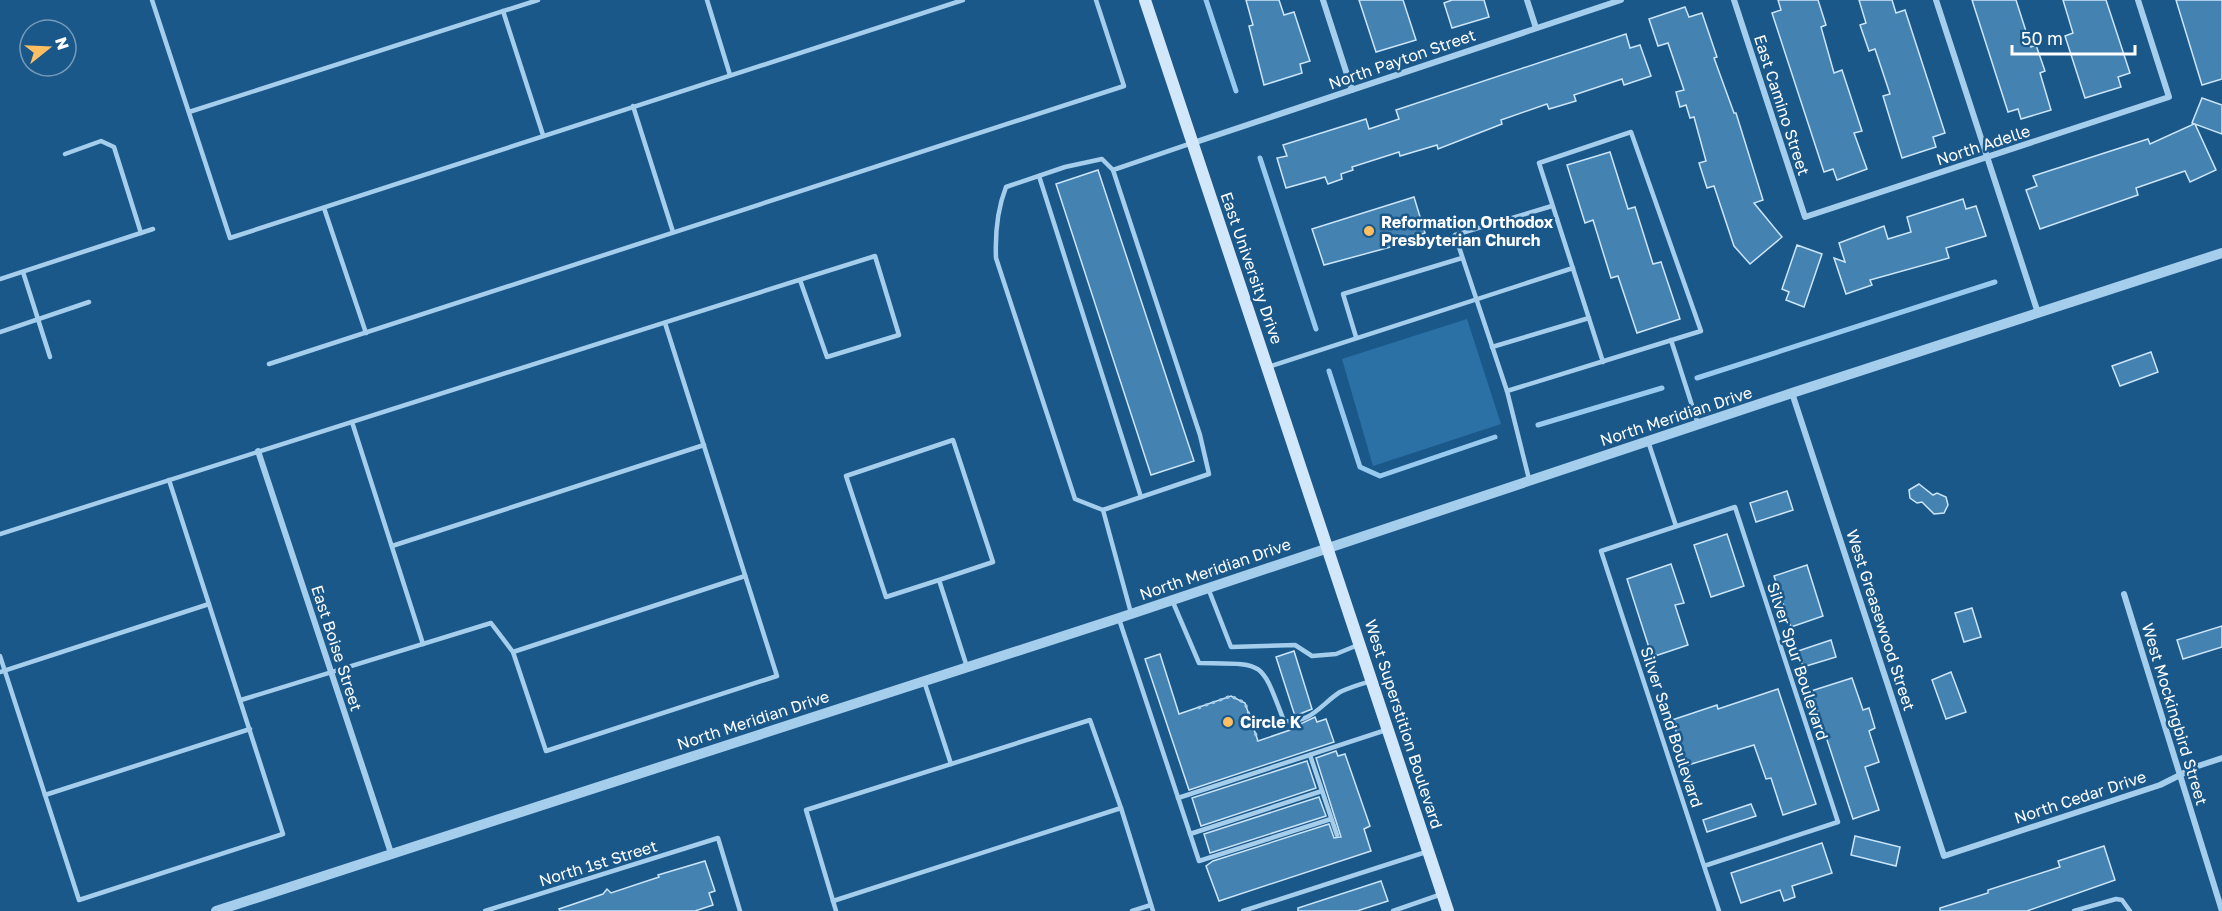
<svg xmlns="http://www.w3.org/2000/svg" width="2222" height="911" viewBox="0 0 2222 911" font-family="'Golos Text',sans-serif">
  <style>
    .green { fill: #2b71a6 }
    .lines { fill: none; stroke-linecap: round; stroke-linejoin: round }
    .stream { stroke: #98caef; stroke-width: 5 }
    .building { fill: #4482b2; stroke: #cbe5f9; stroke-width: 1.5 }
    .path { stroke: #a5ceed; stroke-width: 3; stroke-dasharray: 3 4.5; stroke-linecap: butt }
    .service { stroke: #a5ceed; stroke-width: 4.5 }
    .minor { stroke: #a5ceed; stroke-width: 6 }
    .tertiary { stroke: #a5ceed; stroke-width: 10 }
    .secondary { stroke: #d2e7f9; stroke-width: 12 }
    .poi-dot { fill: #febf62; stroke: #1b588a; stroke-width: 2 }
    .labels { text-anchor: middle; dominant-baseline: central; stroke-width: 5; stroke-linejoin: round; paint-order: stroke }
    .street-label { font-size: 16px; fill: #fff; stroke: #1b588a }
    .poi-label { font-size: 16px; font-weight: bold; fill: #fff; stroke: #1b588a; text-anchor: start }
  </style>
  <rect width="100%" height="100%" fill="#1b588a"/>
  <!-- green -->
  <polygon class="green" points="1467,319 1501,424 1373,466 1342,359"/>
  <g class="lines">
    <!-- stream -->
    <g class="stream">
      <polyline points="1206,0 1236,91"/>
      <polyline points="1260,158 1316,329"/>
      <polyline points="1329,371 1360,467 1380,476 1495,437"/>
      <polyline points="1697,378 1995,282"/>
      <polyline points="1538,425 1662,388"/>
    </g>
  </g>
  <!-- building -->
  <g class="building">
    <polygon points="1246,0 1279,0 1284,15 1294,12 1310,61 1300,64 1302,73 1264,85 1249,26 1253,25"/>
    <polygon points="1359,0 1403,0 1416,40 1376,52"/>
    <polygon points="1452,0 1484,0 1489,17 1452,28 1444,3"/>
    <polygon points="1778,0 1818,0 1826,25 1821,27 1834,73 1842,70 1862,131 1854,133 1867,169 1837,180 1833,169 1824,172 1772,13 1781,10"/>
    <polygon points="1859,0 1892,0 1896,13 1905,10 1945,133 1933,137 1936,147 1902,158 1883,96 1890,94 1875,49 1869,51 1860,25 1866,23"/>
    <polygon points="1972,0 2016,0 2031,47 2036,45 2045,71 2040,73 2051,110 2021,119 2018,109 2008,112"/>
    <polygon points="2063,0 2106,0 2130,73 2118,77 2121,87 2085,98 2065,36 2073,33"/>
    <polygon points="2176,0 2222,0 2222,79 2202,85"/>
    <polygon points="1685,7 1689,17 1702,13 1717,57 1714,58 1734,113 1736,113 1763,200 1754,203 1782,237 1750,264 1734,246 1714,186 1707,188 1699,163 1706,161 1694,117 1690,118 1686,105 1680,107 1676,92 1684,90 1668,43 1658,46 1649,19"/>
    <polygon points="1626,34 1630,48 1640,45 1651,76 1624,85 1622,79 1574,95 1576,101 1549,109 1547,104 1501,120 1502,124 1438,149 1437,145 1400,156 1399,152 1352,167 1353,170 1341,174 1342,179 1328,184 1325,177 1286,188 1277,158 1287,156 1283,145 1366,119 1369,129 1399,119 1396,110"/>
    <polygon points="2202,98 2222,105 2222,134 2195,124 2216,170 2190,182 2185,171 2136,188 2138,195 2040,229 2026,190 2037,186 2033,176 2148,139 2150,144 2194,124 2192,123"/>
    <polygon points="1610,152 1628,209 1635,207 1653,264 1661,262 1680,319 1637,333 1618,276 1611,278 1593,220 1585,223 1567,165"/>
    <polygon points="1098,170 1194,461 1151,475 1056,184"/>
    <polygon points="1414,197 1425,233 1397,242 1398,245 1324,265 1312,229"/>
    <polygon points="1963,199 1966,209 1976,206 1986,236 1946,248 1949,258 1870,280 1872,285 1846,294 1834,258 1845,262 1839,243 1884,226 1888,239 1911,232 1907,217"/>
    <polygon points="1797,245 1822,254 1804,307 1786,300 1789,292 1782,289"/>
    <polygon points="2151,352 2158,372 2120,386 2112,366"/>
    <polygon points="1919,484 1933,495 1937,493 1946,497 1948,505 1944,513 1934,514 1922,502 1917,503 1910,498 1909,490"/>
    <polygon points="1787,491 1793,510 1756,522 1750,503"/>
    <polygon points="1727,534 1744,586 1711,597 1694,545"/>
    <polygon points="1671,564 1684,603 1675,605 1688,645 1652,657 1627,579"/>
    <polygon points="1807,565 1823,616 1791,627 1774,576"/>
    <polygon points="1972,608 1981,637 1964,642 1955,613"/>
    <polygon points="2222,626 2222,647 2183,659 2177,640"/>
    <polygon points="1831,640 1836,657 1803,667 1798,651"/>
    <polygon points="1294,651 1312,709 1295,716 1276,657"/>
    <polygon points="1160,654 1179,714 1231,696 1245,703 1258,741 1299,727 1298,725 1315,717 1317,722 1326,719 1334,742 1189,790 1145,659"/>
    <polygon points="1951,672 1966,712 1946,719 1932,680"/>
    <polygon points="1852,678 1863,710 1869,708 1875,728 1869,731 1879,762 1865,767 1879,810 1853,819 1811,691"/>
    <polygon points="1778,689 1816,804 1783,815 1771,778 1766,779 1754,745 1688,765 1672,720 1717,705 1718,709"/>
    <polygon points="1336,751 1338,756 1345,754 1370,826 1364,829 1371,851 1219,901 1206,866 1213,861 1329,824 1334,838 1341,837 1316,758"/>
    <polygon points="1307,761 1316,788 1201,826 1192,798"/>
    <polygon points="1319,797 1326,816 1210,853 1204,834"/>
    <polygon points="1751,804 1756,816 1707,832 1703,820"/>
    <polygon points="1855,836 1900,847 1896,866 1851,855"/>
    <polygon points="1822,843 1832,873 1792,886 1795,897 1784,901 1780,890 1741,903 1731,873"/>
    <polygon points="2104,846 2115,880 2027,911 1940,911 1940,908 1988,893 1988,890 2060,867 2058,861"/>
    <polygon points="705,861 715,891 709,893 713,905 695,911 560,911 559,909 603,894 607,889 611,893 659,877 658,875"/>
    <polygon points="1381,881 1388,901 1357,911 1298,911 1298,908"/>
  </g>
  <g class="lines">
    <!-- path -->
    <polyline class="path" points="1198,708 1231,696 1245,703 1258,741"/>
    <!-- service -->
    <g class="service">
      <polyline points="152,0 230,238 963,0"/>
      <polyline points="707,0 730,75"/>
      <polyline points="503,11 543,135"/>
      <polyline points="633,106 673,232"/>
      <polyline points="189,112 538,0"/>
      <polyline points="65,154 101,141 114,147 141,233"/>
      <polyline points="1039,176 1141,497"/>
      <polyline points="324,208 366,333"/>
      <polyline points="23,272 50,357"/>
      <polyline points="0,279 153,229"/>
      <polyline points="0,332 89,302"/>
      <polyline points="1356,337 1343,294 1462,258"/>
      <polyline points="1671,340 1698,424"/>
      <polyline points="1492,347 1589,318"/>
      <polyline points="269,364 1124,86 1096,0"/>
      <polyline points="1268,367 1573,268"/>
      <path d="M1507,391C1572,371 1636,351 1701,331L1631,132L1539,163L1603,362"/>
      <polyline points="352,422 423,644"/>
      <polyline points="1648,441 1676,526"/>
      <polyline points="1529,479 1507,391 1455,235 1552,206"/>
      <path d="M1103,510L1075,499L996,258C995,233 997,210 1006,187L1065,167L1102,159L1113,170"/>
      <path d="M0,534C291,441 583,348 875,256L899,335L827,357L800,280"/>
      <polyline points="392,546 704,445"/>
      <polyline points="939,580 886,597 846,476 953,440 993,562 939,580 967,667"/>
      <polyline points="1208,588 1231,647 1295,645 1312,656 1336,654 1358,645"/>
      <path d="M1172,600L1199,663C1266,664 1260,659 1284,721C1312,723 1320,705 1340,692C1350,687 1361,684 1371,681"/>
      <polyline points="1131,613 1103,510 1209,474 1200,435 1113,170 1192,143"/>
      <polyline points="1119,619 1199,861 1331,819"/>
      <polyline points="513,652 745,576"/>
      <polyline points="0,656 79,900 283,834 169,480"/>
      <polyline points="0,672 209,604"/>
      <polyline points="924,681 951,764"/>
      <polyline points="241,700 491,623 513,652 546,751 777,676 665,323"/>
      <polyline points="1310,755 1337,835"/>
      <polyline points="45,795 250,729"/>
      <polyline points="1178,798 1386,730"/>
      <polyline points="1190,834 1322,791"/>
      <polyline points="1704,866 1838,822 1735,507 1601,551 1704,866 1719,911"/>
      <polyline points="833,901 1121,808"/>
      <polyline points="485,911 718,838 740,911"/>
      <polyline points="836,911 806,810 1090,720 1121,808 1153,911"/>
      <polyline points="1132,911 1151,905"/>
      <polyline points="1243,911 1426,852"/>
      <polyline points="1393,911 1442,894"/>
      <polyline points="2074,911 2116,899 2122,900 2130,911"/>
    </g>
    <!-- minor -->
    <g class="minor">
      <polyline points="1323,0 1352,90"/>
      <polyline points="1527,0 1536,28"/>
      <polyline points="1734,0 1805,217 2169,97 2138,0"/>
      <polyline points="1936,0 2038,313"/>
      <polyline points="1193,143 1621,0"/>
      <polyline points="1792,393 1944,856 2160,785 2198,766 2222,758"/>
      <polyline points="258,451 391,853"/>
      <polyline points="2124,594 2222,911"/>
    </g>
    <!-- tertiary -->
    <polyline class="tertiary" points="216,911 1119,618 1792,393 2222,253"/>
    <!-- secondary -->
    <polyline class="secondary" points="1145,0 1448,911"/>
  </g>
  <!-- markers -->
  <g class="poi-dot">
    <circle cx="1369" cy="231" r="6"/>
    <circle cx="1228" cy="722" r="6"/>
  </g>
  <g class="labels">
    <!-- street labels -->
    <g class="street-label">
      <text transform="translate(1402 59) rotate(-19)">North Payton Street</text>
      <text transform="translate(1782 105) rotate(72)">East Camino Street</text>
      <text transform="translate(1983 145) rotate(-18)">North Adelle</text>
      <text transform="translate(1252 268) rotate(71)">East University Drive</text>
      <text transform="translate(1676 416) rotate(-18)">North Meridian Drive</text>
      <text transform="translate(1215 569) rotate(-19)">North Meridian Drive</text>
      <text transform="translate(1881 620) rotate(72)">West Greasewood Street</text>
      <text transform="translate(337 648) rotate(72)">East Boise Street</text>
      <text transform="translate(1798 661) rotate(72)">Silver Spur Boulevard</text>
      <text transform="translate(2175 714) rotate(73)">West Mockingbird Street</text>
      <text transform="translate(753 720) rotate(-18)">North Meridian Drive</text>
      <text transform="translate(1404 724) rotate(72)">West Superstition Boulevard</text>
      <text transform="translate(1672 727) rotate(72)">Silver Sand Boulevard</text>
      <text transform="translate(2080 797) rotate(-18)">North Cedar Drive</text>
      <text transform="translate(598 863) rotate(-17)">North 1st Street</text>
    </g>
    <!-- poi labels -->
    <g class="poi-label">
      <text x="1381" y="222">Reformation Orthodox<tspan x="1381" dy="18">Presbyterian Church</tspan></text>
      <text x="1240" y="722">Circle K</text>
    </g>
  </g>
  <!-- north arrow -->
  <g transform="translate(48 48) rotate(72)"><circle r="28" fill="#1b588a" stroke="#769bb9" stroke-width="1.5"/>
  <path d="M0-4.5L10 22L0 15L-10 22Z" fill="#febf62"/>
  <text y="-9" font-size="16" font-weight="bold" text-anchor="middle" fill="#ffffff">N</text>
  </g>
  <!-- scale -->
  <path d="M2012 45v9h123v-9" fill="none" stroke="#ffffff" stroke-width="3"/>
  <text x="2021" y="45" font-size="18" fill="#ffffff" stroke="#1b588a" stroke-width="4.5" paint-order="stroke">50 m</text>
</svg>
